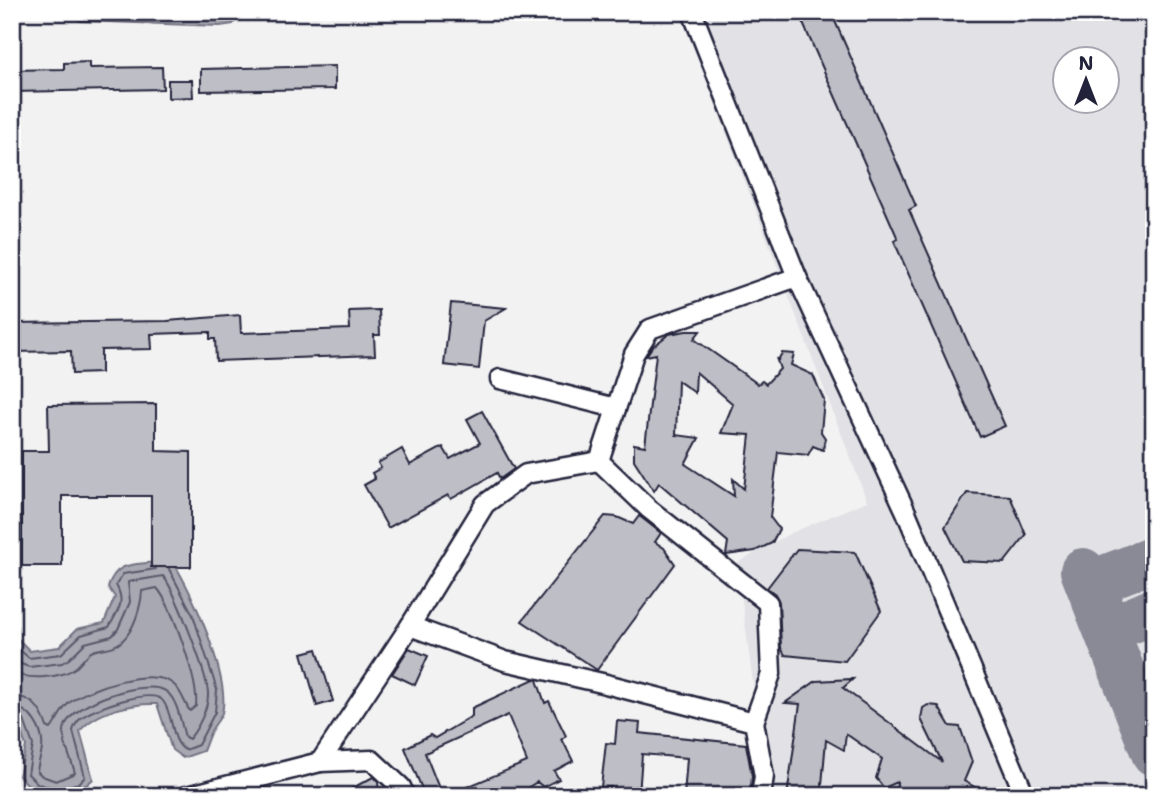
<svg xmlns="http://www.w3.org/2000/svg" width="1166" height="808" viewBox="0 0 1166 808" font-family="'Shantell Sans',sans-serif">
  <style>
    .built { fill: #e2e2e6; fill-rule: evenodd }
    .water { fill: #a8a8b2; stroke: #727282; stroke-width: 2 }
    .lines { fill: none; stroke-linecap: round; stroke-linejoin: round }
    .shore { stroke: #58586b; stroke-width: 2 }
    .taxiway { stroke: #8a8a97; stroke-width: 46 }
    .building { fill: #bebec6; stroke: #22223b; stroke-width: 2; fill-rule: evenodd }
    .minor-casing { stroke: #22223b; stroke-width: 23 }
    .minor { stroke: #fff; stroke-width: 18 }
  </style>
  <rect width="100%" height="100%" fill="#f2f2f3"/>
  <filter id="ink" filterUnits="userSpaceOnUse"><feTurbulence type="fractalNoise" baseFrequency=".0143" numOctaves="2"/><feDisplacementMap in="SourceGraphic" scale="14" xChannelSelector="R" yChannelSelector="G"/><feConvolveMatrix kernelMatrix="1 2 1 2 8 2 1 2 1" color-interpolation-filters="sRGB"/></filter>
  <g filter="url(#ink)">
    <!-- built -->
    <path class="built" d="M680,12H1154V796H768L737,563L791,533L867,501ZM1064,60H1106V102H1064Z"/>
    <!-- water -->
    <g class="water">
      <polygon points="64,12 240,12 233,24 220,26 81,21"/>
      <path d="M156,562H173C192,591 231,679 222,713C220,719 214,725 211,731C208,737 206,744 203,751L183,758L172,750L157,704C133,703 96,711 80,731L93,779C80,793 55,799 36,791C30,788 24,780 19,776L26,746L18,724L12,721V624L17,638L30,651L59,647L77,629L104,623L115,597L108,587C116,561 133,565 156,562Z"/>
    </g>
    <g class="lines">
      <!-- shore -->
      <g class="shore">
        <polyline points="78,12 219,19 228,18 232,12"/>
        <path d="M12,643L29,658L61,654L81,635L109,627C118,610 126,603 116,585L123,574L156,569"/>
        <path d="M12,656L21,664L29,667L62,663L69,659L85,643L112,636L118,629L130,602L128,582L163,576C174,588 209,678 208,695C208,708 198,729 189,739L185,737C181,724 178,701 167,692C147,677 72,703 65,726C60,739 72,760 75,773L56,781L42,776L37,771C38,763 41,756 42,749C44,731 31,708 12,707"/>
        <path d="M12,671C26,681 62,678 75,668C81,664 85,656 91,652C101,647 113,650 122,641C134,630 141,607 142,591L157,588C172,605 199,683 196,706L190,711C184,703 182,691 173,684C152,667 88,687 69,703C61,710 57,721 51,729L47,727C41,709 33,697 12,696"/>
        <polyline points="12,715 24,720 33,745 28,774 38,784 49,787 52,796"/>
        <path d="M61,796L64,787L79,783L85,777L73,731C74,726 77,722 81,718C93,708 153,687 163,701C174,715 170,741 185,750L198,745L215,712L217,690L193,615L169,569"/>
      </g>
      <!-- taxiway -->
      <g class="taxiway">
        <path d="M1154,559L1110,576L1098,590V608C1116,632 1130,621 1154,611"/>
        <polyline points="1083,571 1154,753"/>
      </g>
    </g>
    <!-- building -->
    <g class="building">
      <polygon points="822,12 831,12 916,206 909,210 1005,426 980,437 894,241 898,239 802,21"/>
      <polygon points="89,62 89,68 162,67 163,89 12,92 12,70 64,69 64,63"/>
      <polygon points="335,66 335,89 201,91 201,69"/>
      <polygon points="168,80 192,80 193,97 168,98"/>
      <polygon points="451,303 506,308 484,321 479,369 444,365"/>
      <polygon points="379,310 380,335 374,335 375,355 216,361 215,339 210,339 210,332 151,334 152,349 101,350 101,373 72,374 71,351 12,352 12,323 167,321 240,315 241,333 350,329 349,311"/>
      <path d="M686,331H700L694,339L758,384L762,381L766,384L780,369L776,358L778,360L782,353L794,354L791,365L813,375L824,400L821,432L825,438L823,450L813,446L808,455L778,452L770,517L779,529L772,543L755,551L726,555L728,542L659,483L654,491L634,460V444L645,446L656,354L646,356L652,347L669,334ZM696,372L733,404L721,433L750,435L744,489L733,479L734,496L685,464L699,438L676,435L678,381L695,393Z"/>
      <polygon points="156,404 156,451 191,452 191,567 151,567 151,496 62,496 62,566 22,566 22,451 49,451 48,405"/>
      <polygon points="482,411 514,469 500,479 497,473 451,499 448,495 388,528 364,485 375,479 372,473 381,468 378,463 402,449 410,465 443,447 450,459 480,443 467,419"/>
      <polygon points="967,493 1010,496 1026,535 1004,563 962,561 945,527"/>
      <polygon points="605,516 617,517 633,524 639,516 642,518 661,533 655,542 664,548 675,564 597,670 522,621"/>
      <polygon points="797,549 855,552 881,611 845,661 785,655 781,648 779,602 775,594 767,588"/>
      <polygon points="409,648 428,656 415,685 392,674"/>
      <polygon points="317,649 333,701 317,706 302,653"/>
      <polygon points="534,679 537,680 545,703 549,701 566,736 562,739 573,761 554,771 559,779 543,787 537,782 514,796 509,792 491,796 445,796 527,762 508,715 425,753 442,796 425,796 405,748 430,735 435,738 472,716 472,708"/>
      <polygon points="853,679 843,688 942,762 921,719 923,708 928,705 938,706 950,726 960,727 972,762 964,781 991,796 956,796 925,790 924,796 896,796 897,782 884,788 876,778 882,759 846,734 844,750 826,740 821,796 787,796 800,704 785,703 816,681"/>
      <polygon points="617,721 640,723 639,733 746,744 752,776 750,796 684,796 687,758 642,754 639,796 610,796 611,787 601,787 606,743 615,744"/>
      <polygon points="373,777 378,781 379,796 338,796"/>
    </g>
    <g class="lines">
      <defs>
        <g id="minor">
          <polyline points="692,12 797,277 906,512 1025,796"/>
          <polyline points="500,379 616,408"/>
          <polyline points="599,461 649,509 768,603 771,674 754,722"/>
          <polyline points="410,626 505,661 602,683 754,722 764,776 761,796"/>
          <polyline points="320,762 372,760 401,787 405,796"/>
          <polyline points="187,796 320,762 410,626 485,504 526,474 599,461 634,354 650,329 797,277"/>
        </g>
      </defs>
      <!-- minor casing -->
      <use href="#minor" class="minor-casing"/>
      <!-- minor -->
      <use href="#minor" class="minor"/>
    </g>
  </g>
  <!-- margin -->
  <rect width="1166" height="808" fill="none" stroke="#fff" stroke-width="42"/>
  <rect x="21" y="21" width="1124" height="766" fill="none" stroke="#22223b" stroke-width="2.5" filter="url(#ink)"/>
  <!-- north arrow -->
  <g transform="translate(1086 80)"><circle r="33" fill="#ffffff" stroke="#a7a7b1" stroke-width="2"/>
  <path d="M0-5L12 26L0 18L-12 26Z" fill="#22223b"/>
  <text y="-10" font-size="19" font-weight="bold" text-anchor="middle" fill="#22223b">N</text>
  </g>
</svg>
